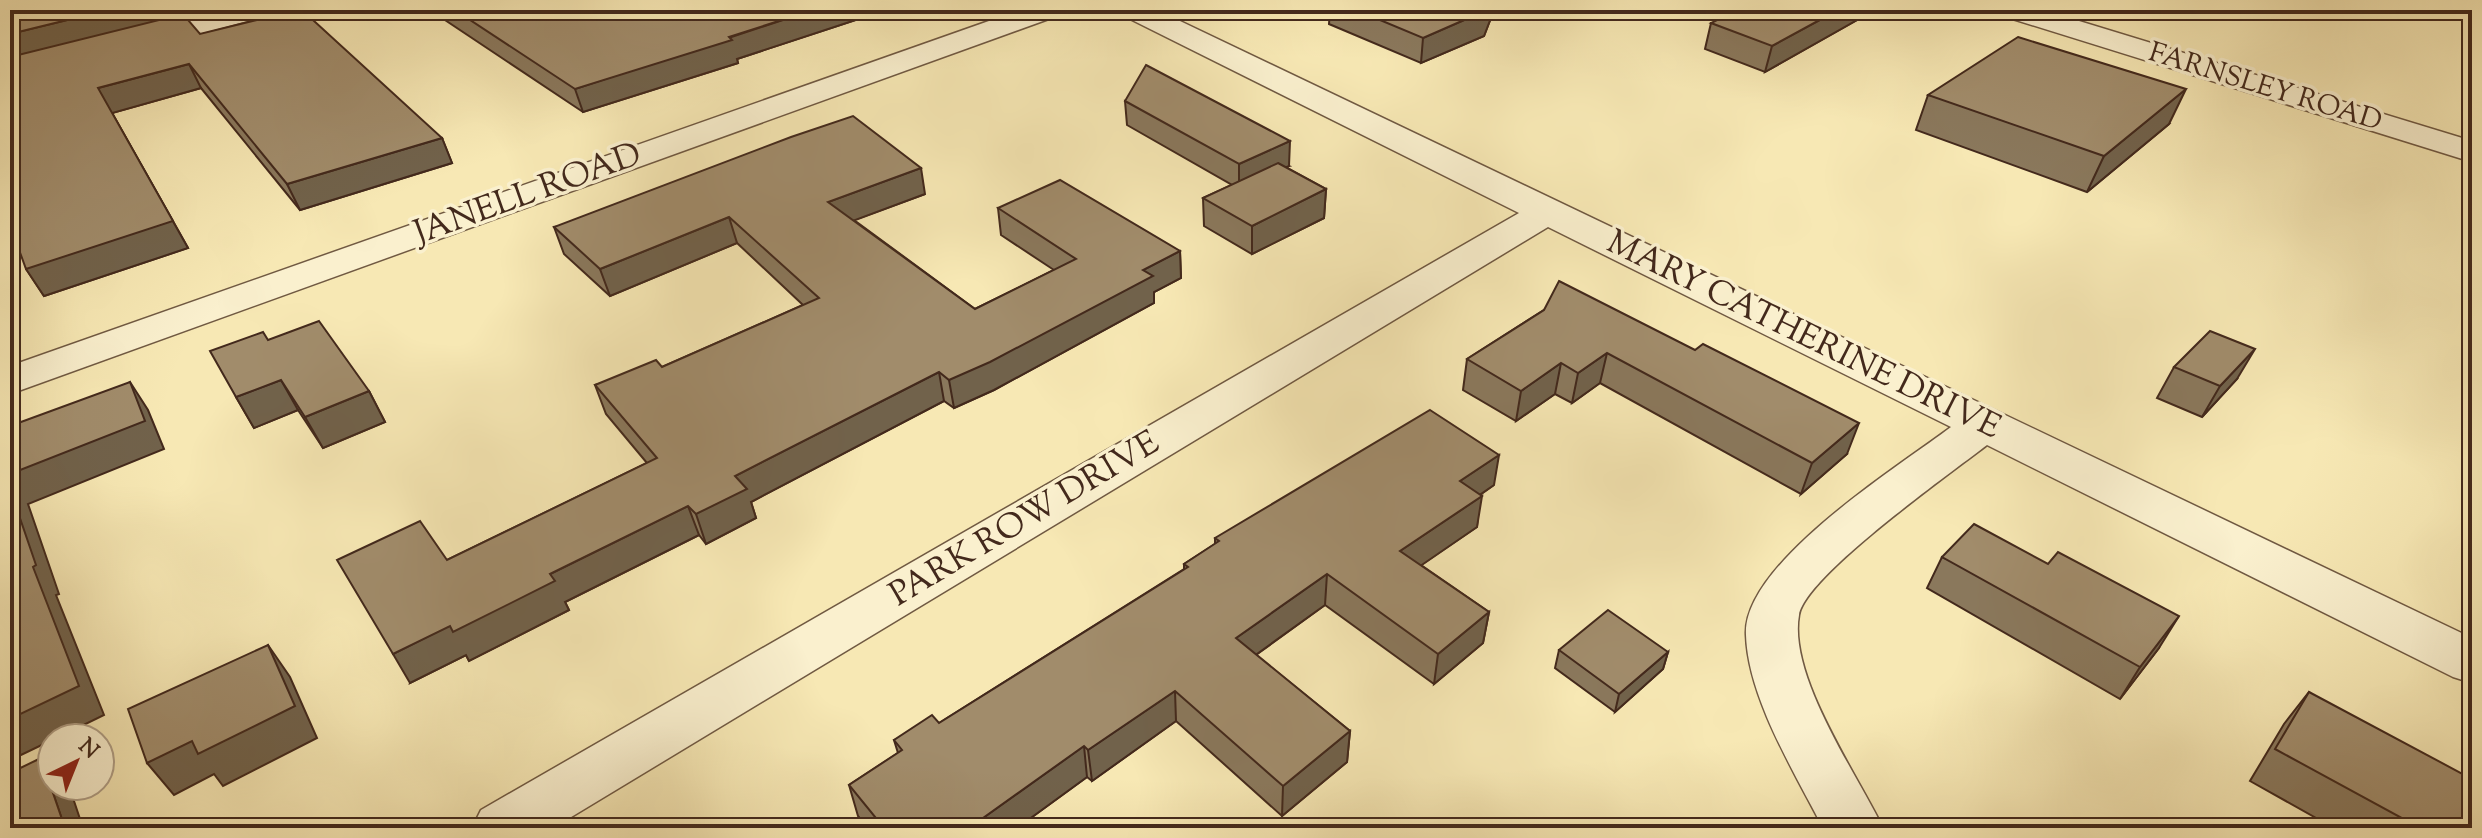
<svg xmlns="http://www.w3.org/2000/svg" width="2482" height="838" viewBox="0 0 2482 838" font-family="'Sorts Mill Goudy',serif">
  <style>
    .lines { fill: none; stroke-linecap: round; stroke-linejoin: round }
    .minor-casing { stroke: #705942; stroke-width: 3 }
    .minor { fill: #faf0ce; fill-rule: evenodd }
    .wall { fill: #8a785c; stroke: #43291c; stroke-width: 2 }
    .shaded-wall { fill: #71624b; stroke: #43291c; stroke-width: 2 }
    .building { fill: #a18c6b; stroke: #43291c; stroke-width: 2 }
    .labels { text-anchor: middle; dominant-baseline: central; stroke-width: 7; stroke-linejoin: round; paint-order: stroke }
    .far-street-label { font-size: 28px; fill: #43291c; stroke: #faf0ce }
    .street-label { font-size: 34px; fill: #43291c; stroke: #faf0ce }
  </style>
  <rect width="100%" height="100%" fill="#f7e8b4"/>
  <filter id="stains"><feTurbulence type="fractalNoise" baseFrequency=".0025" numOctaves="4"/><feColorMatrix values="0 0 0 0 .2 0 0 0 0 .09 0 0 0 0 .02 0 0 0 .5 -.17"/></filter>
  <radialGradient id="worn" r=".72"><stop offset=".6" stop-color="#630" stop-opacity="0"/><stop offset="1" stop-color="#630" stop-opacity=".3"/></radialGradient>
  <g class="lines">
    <defs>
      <g id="minor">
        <polygon points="223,10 270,10 266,16 135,51 125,48 120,42 125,36"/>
        <polygon points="1020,10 1061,10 1057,16 10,394 10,366"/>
        <path d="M1120,10H1157L2472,638V683L2453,677L1987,445C1951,473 1805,576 1799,615C1788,676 1857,774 1883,828H1823C1795,773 1748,698 1746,635C1742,564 1898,467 1951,427L1548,227L553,828H472L481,810L1519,213L1124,16Z"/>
        <polygon points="1999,10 2043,10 2472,141 2472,162 2003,16"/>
      </g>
    </defs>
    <!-- minor casing -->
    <use href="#minor" class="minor-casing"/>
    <!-- minor -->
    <use href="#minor" class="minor"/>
  </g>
  <!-- wall -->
  <g class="wall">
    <polygon points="10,10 173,10 176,16 200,34 442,138 452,163 300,210 201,88 112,113 188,248 44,296 26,269"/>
    <polygon points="430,10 886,10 737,59 738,63 583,112"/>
    <polygon points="1330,10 1494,10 1484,36 1421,63 1329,24"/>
    <polygon points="1857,20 1765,72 1705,49 1711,23"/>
    <polygon points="1928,95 2169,124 2087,192 1916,130"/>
    <polygon points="1125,101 1289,166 1285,167 1326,189 1324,218 1252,254 1204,226 1203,198 1232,185 1127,125"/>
    <polygon points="925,194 854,220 975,309 1054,270 1001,235 998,208 1180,251 1181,278 1154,292 1154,303 994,390 954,408 944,401 751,502 756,518 706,544 699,535 565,602 569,610 469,661 466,655 410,683 447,560 647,463 606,414 595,385 662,367 803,305 737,243 610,296 564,254 554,227"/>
    <polygon points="1544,310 1847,454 1801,494 1600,383 1572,403 1555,394 1516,421 1463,390 1467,359"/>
    <polygon points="268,340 369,391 385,422 323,448 298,410 254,428 236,397"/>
    <polygon points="2174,367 2237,379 2202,417 2157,398"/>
    <polygon points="1494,485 1480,495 1477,527 1421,565 1489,612 1483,643 1434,684 1325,605 1256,655 1350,731 1347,762 1282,816 1176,721 1092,781 1087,777 1017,828 868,828 858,816 849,785 898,753 894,740 939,723 1184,569 1184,564 1215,544 1215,538"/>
    <polygon points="1942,557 2159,648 2120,699 1927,588"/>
    <polygon points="1559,650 1668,652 1663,669 1615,712 1555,668"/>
    <polygon points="2309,692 2472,828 2334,828 2250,781 2284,724"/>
  </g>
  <!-- shaded-wall -->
  <g class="shaded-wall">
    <polygon points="108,10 173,10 178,18 10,62 10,34"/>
    <polygon points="813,10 886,10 737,59 738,63 583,112 575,89"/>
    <polygon points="1487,10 1494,10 1484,36 1421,63 1423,38"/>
    <polygon points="1838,10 1860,10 1857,20 1765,72 1772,46"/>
    <polygon points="189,64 201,88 112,113 188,248 44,296 26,269 98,88"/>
    <polygon points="2186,89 2169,124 2087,192 2104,156"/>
    <polygon points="442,138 452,163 300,210 287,184"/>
    <polygon points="1290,141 1289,166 1239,189 1239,164"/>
    <polygon points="921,168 925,194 834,228 828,202"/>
    <polygon points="1326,189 1324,218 1252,254 1252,226"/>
    <polygon points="729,217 737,243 610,296 600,269"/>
    <polygon points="1180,251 1181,278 1154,292 1154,303 994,390 954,408 949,380 1143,270"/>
    <polygon points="2255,349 2237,379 2202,417 2220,386"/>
    <polygon points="1607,353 1600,383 1572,403 1578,373"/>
    <polygon points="1561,363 1555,394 1516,421 1521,391"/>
    <polygon points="939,372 944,401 751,502 756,518 706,544 696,514 735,476"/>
    <polygon points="281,380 298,410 254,428 236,397"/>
    <polygon points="130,382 148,410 164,449 28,504 59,594 56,595 104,715 57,738 52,738 52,740 21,755 10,743 10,719 33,567 10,489 10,474"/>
    <polygon points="369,391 385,422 323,448 305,417"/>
    <polygon points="1859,423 1847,454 1801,494 1812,463"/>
    <polygon points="1499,455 1494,485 1456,511 1460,481"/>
    <polygon points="1482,496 1477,527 1397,582 1400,551"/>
    <polygon points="688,506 699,535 565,602 569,610 469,661 466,655 410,683 393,654 550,574"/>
    <polygon points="1327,574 1325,605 1236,669 1236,638"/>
    <polygon points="1489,612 1483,643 1434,684 1438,654"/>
    <polygon points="2179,616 2159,648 2120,699 2140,667"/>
    <polygon points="268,645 290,677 317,738 223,786 214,774 174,795 147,763"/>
    <polygon points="1668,652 1663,669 1615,712 1619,694"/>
    <polygon points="1175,691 1176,721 1092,781 1088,750"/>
    <polygon points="1350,731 1347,762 1282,816 1283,786"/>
    <polygon points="1084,746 1087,777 1017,828 969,828"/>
    <polygon points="41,758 52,770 52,786 66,786 70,789 83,828 65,828"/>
  </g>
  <!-- building -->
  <g class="building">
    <polygon points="10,10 108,10 10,34"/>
    <polygon points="297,10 302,10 442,138 287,184 189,64 98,88 173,221 26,269 10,225 10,57 183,14 200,34"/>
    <polygon points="455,10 813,10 729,37 732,40 575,89"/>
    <polygon points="1356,10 1487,10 1423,38"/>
    <polygon points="1737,10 1838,10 1772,46 1711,23"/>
    <polygon points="2018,37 2186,89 2104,156 1928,95"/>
    <polygon points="1146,65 1290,141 1239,164 1125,101"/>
    <polygon points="853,116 921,168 828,202 975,309 1076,259 998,208 1060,180 1180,251 1143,270 1153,276 990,362 949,380 939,372 735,476 747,489 696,514 688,506 550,574 555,581 453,632 450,626 393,654 337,560 420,521 447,560 657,458 595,385 656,360 662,367 819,298 729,217 600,269 554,227 791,137"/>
    <polygon points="1278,163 1326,189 1252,226 1203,198"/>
    <polygon points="1559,281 1695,350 1703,344 1859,423 1812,463 1607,353 1578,373 1561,363 1521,391 1467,359 1544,310"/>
    <polygon points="319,321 369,391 305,417 281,380 236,397 210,351 263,332 268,340"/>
    <polygon points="2210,331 2255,349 2220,386 2174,367"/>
    <polygon points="130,382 145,421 10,474 10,426"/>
    <polygon points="1430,410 1499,455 1460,481 1482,496 1400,551 1489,612 1438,654 1327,574 1236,638 1350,731 1283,786 1175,691 1088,750 1084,746 969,828 884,828 849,785 902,750 894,740 932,715 939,723 1188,567 1184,564 1219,541 1215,538"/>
    <polygon points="10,489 36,565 33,567 79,686 10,719"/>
    <polygon points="1974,524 2048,564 2058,552 2179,616 2140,667 1942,557"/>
    <polygon points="1608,610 1668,652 1619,694 1559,650"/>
    <polygon points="268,645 295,706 198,754 192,741 147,763 128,709"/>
    <polygon points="2309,692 2472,779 2472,828 2420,828 2275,749"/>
    <polygon points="41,758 65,828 10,828 10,773"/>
  </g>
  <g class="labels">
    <!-- far-street labels -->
    <g class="far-street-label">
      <text transform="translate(2265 88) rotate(17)">FARNSLEY ROAD</text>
    </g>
    <!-- street labels -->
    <g class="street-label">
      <text transform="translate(528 195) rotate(-20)">JANELL ROAD</text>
      <text transform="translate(1803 336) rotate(26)">MARY CATHERINE DRIVE</text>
      <text transform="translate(1025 520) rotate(-31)">PARK ROW DRIVE</text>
    </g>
  </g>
  <!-- margin -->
  <rect width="2482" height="838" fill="none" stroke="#f7e8b4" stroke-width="40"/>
  <rect x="12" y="12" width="2458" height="814" fill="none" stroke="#43291c" stroke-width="4"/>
  <rect x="20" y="20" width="2442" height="798" fill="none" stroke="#43291c" stroke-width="2"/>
  <!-- north arrow -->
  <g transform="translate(76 762) rotate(43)"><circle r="38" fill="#faf0ce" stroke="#b1a087" stroke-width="2"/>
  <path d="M0-6L14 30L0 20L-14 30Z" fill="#8f2418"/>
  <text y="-12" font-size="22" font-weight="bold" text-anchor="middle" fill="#43291c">N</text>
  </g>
  <rect width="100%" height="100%" filter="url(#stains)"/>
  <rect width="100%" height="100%" fill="url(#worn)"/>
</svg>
